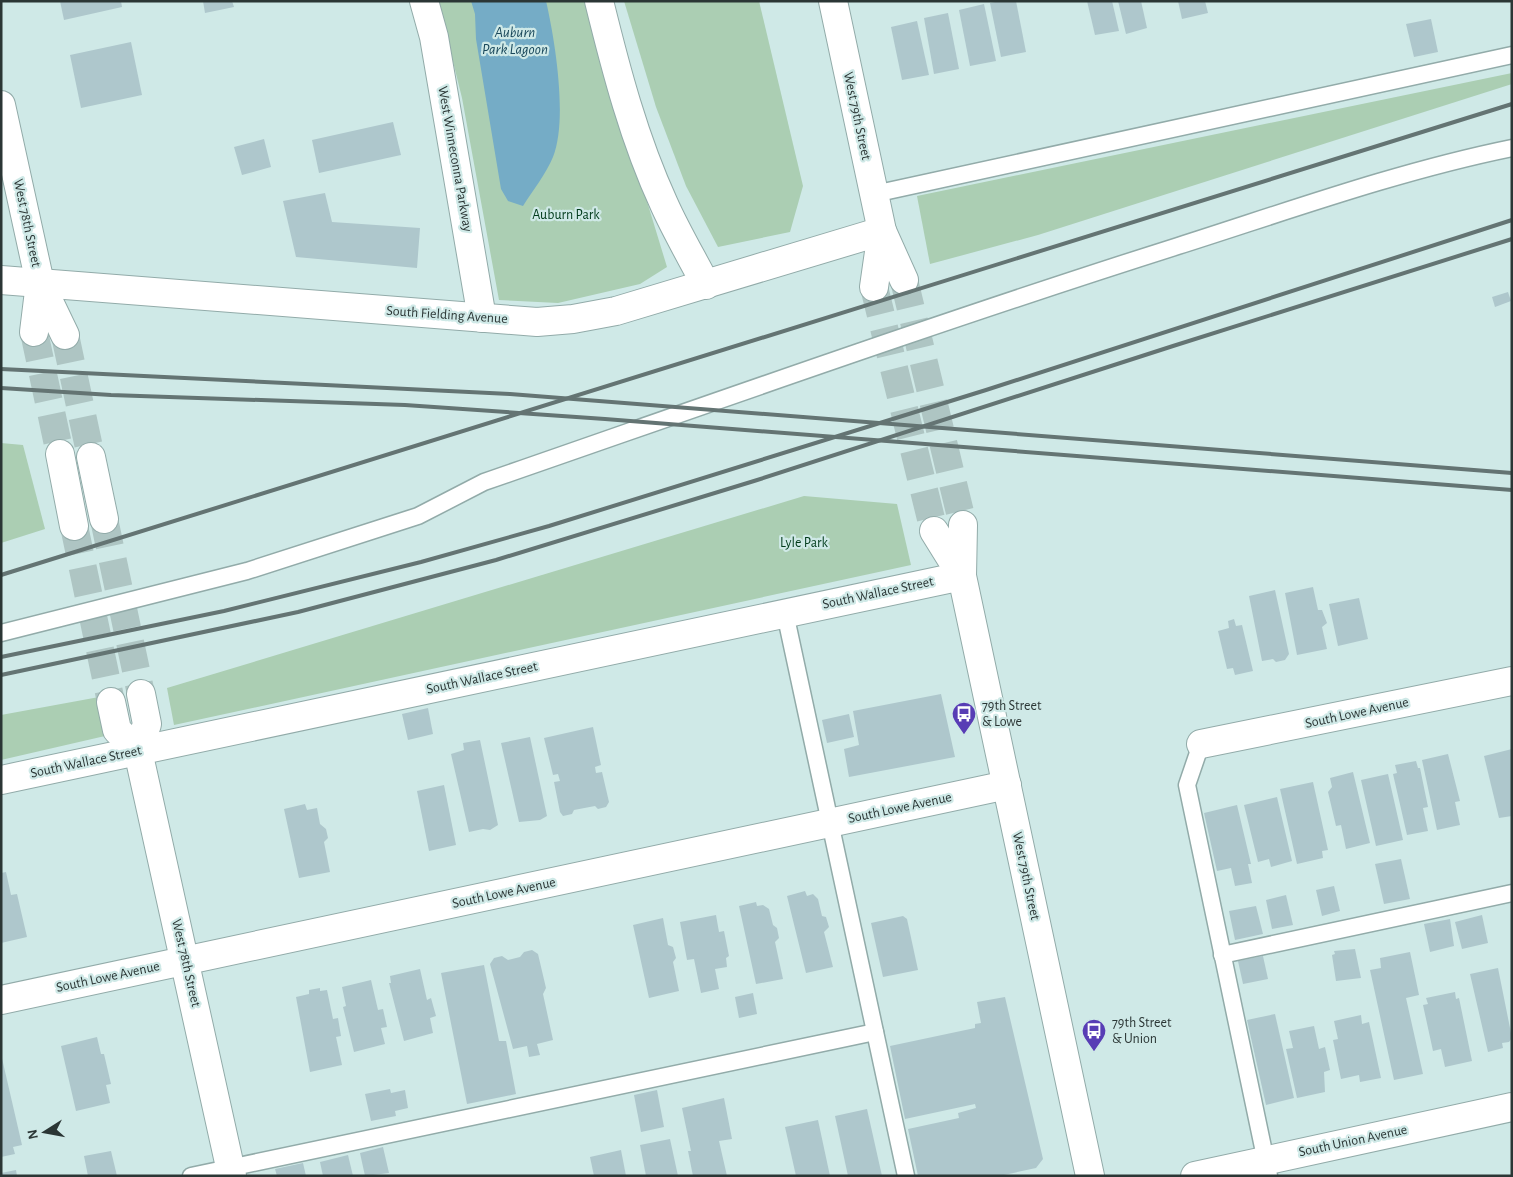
<svg xmlns="http://www.w3.org/2000/svg" width="1513" height="1177" viewBox="0 0 1513 1177" font-family="'Alegreya Sans',sans-serif">
  <style>
    .green { fill: #abceb3 }
    .water { fill: #75acc6 }
    .building { fill: #aec7cc }
    .lines { fill: none; stroke-linecap: round; stroke-linejoin: round }
    .minor-tunnel { stroke: #aec5c3; stroke-width: 28; stroke-dasharray: 28 14; stroke-linecap: butt }
    .secondary-tunnel { stroke: #aec5c3; stroke-width: 28; stroke-dasharray: 28 14; stroke-linecap: butt }
    .service-casing { stroke: #92aba9; stroke-width: 19 }
    .minor-casing { stroke: #92aba9; stroke-width: 30 }
    .secondary-casing { stroke: #92aba9; stroke-width: 30 }
    .service { stroke: #fff; stroke-width: 16 }
    .minor { stroke: #fff; stroke-width: 28 }
    .secondary { stroke: #fff; stroke-width: 28 }
    .rail { stroke: #647473; stroke-width: 4 }
    .labels { text-anchor: middle; dominant-baseline: central; stroke-width: 4.5; stroke-linejoin: round; paint-order: stroke }
    .street-label { font-size: 14px; fill: #2b3635; stroke: #cfe9e7 }
    .park-label { font-size: 14px; fill: #013b1b; stroke: #cfe9e7 }
    .poi-label { font-size: 14px; fill: #2b3635; stroke: #cfe9e7; text-anchor: start }
    .water-label { font-size: 15px; font-style: italic; fill: #1a485b; stroke: #cfe9e7 }
  </style>
  <rect width="100%" height="100%" fill="#cfe9e7"/>
  <!-- green -->
  <g class="green">
    <polygon points="438,1 586,1 667,267 640,284 558,303 499,300 462,98"/>
    <polygon points="624,1 759,1 803,186 790,232 718,247 686,186 656,107"/>
    <polygon points="1512,73 1512,84 1038,235 930,264 917,196"/>
    <polygon points="1,443 23,445 45,529 1,543"/>
    <polygon points="804,496 897,504 911,565 174,725 167,688"/>
    <polygon points="110,695 118,733 1,760 1,715"/>
  </g>
  <!-- water -->
  <path class="water" d="M471,1H546C555,40 568,120 553,157C546,174 533,190 523,206L508,201L501,189L476,39L475,14Z"/>
  <!-- building -->
  <g class="building">
    <polygon points="60,1 121,1 122,7 64,20"/>
    <polygon points="203,1 232,1 234,7 205,13"/>
    <polygon points="1000,1 1016,1 1026,52 1001,57 990,3"/>
    <polygon points="1087,1 1112,1 1119,31 1095,35"/>
    <polygon points="1118,1 1141,1 1147,28 1126,34"/>
    <polygon points="1178,1 1205,1 1208,13 1182,19"/>
    <polygon points="984,4 996,61 970,66 959,10"/>
    <polygon points="948,13 959,69 934,74 924,18"/>
    <polygon points="1431,19 1438,52 1414,57 1406,24"/>
    <polygon points="917,21 929,75 902,80 891,27"/>
    <polygon points="131,42 142,95 81,108 70,55"/>
    <polygon points="393,122 401,155 319,173 312,140"/>
    <polygon points="264,139 271,167 242,175 234,147"/>
    <polygon points="325,193 332,222 420,228 417,268 296,257 283,201"/>
    <polygon points="1508,292 1511,301 1495,307 1492,297"/>
    <polygon points="1313,587 1318,610 1322,610 1327,623 1322,627 1327,649 1297,655 1285,593"/>
    <polygon points="1275,590 1289,654 1285,660 1276,662 1273,659 1262,661 1249,596"/>
    <polygon points="1359,598 1368,639 1338,646 1329,604"/>
    <polygon points="1234,619 1236,626 1242,625 1253,671 1235,675 1233,668 1227,669 1218,631 1229,628 1228,621"/>
    <polygon points="941,694 955,757 849,777 844,749 859,745 853,711"/>
    <polygon points="428,708 433,734 408,740 402,714"/>
    <polygon points="849,714 854,737 827,743 822,720"/>
    <polygon points="593,727 601,765 595,767 596,773 602,772 609,802 606,807 598,809 595,806 574,810 572,814 563,816 560,812 554,782 560,781 558,774 553,775 544,738"/>
    <polygon points="530,737 547,816 540,820 519,822 501,743"/>
    <polygon points="480,740 498,825 490,830 483,829 469,832 451,754 464,750 463,743"/>
    <polygon points="1512,749 1512,816 1499,818 1484,756"/>
    <polygon points="1448,754 1460,801 1455,802 1460,825 1437,830 1422,760"/>
    <polygon points="1416,761 1418,768 1420,768 1428,807 1423,808 1428,831 1407,835 1393,774 1397,773 1395,765"/>
    <polygon points="1353,772 1370,843 1346,849 1341,825 1336,826 1328,792 1332,787 1330,778"/>
    <polygon points="1388,774 1403,840 1376,846 1361,780"/>
    <polygon points="1313,782 1328,850 1322,851 1323,858 1297,864 1280,789"/>
    <polygon points="444,785 456,845 429,851 417,791"/>
    <polygon points="1277,797 1292,861 1271,867 1269,859 1258,862 1244,805"/>
    <polygon points="305,804 307,810 317,808 320,824 326,829 328,838 324,842 330,872 299,878 284,809"/>
    <polygon points="1237,805 1251,864 1248,864 1252,883 1235,886 1231,868 1217,871 1204,813"/>
    <polygon points="1401,859 1410,899 1384,904 1375,864"/>
    <polygon points="6,872 11,895 17,894 27,937 1,943 1,873"/>
    <polygon points="1334,886 1340,911 1322,916 1316,890"/>
    <polygon points="805,891 807,896 813,894 818,899 822,916 826,917 829,927 824,932 833,967 806,973 787,896"/>
    <polygon points="1286,895 1293,925 1272,929 1266,900"/>
    <polygon points="756,902 757,906 763,905 769,909 773,925 777,928 779,938 775,942 783,979 756,984 739,906"/>
    <polygon points="1256,906 1263,934 1235,940 1229,911"/>
    <polygon points="716,915 719,932 724,931 729,956 726,958 727,967 715,969 719,989 701,993 694,959 687,960 680,922"/>
    <polygon points="1482,915 1488,943 1462,949 1455,922"/>
    <polygon points="903,916 907,919 918,970 883,977 871,923"/>
    <polygon points="663,918 668,945 673,947 676,958 673,962 679,991 649,998 633,925"/>
    <polygon points="1450,919 1454,946 1430,952 1424,924"/>
    <polygon points="1355,949 1361,978 1336,981 1332,955 1335,954 1334,951"/>
    <polygon points="532,950 538,954 546,988 543,994 553,1040 537,1044 540,1055 529,1057 527,1046 513,1049 490,964 494,958 502,956 508,960 520,957 524,952"/>
    <polygon points="1410,952 1419,995 1406,998 1423,1074 1394,1080 1370,970 1381,968 1380,958"/>
    <polygon points="1263,956 1268,979 1243,984 1238,961"/>
    <polygon points="484,965 499,1041 506,1041 516,1094 467,1104 441,973"/>
    <polygon points="1498,968 1512,1038 1509,1042 1502,1043 1503,1048 1488,1052 1470,974"/>
    <polygon points="420,969 427,1000 431,998 436,1016 430,1018 433,1033 404,1041 389,983 391,983 390,976"/>
    <polygon points="371,980 378,1010 383,1009 387,1027 381,1028 385,1044 354,1052 343,1007 346,1006 342,987"/>
    <polygon points="320,988 320,991 327,990 333,1019 338,1018 341,1036 336,1037 342,1065 310,1072 296,997 309,994 309,990"/>
    <polygon points="1455,992 1456,999 1459,998 1472,1061 1445,1067 1441,1049 1433,1051 1423,1005 1428,1004 1426,998"/>
    <polygon points="753,993 757,1014 739,1018 735,997"/>
    <polygon points="1005,997 1043,1159 1036,1168 999,1176 918,1176 908,1129 959,1118 958,1113 976,1108 975,1104 905,1119 890,1046 975,1028 975,1024 981,1023 977,1002"/>
    <polygon points="1275,1014 1294,1098 1266,1105 1247,1020"/>
    <polygon points="1361,1015 1362,1024 1369,1022 1381,1078 1360,1082 1359,1075 1341,1079 1333,1040 1338,1039 1334,1021"/>
    <polygon points="1314,1026 1319,1049 1325,1047 1330,1070 1324,1072 1325,1092 1297,1098 1286,1049 1293,1048 1289,1031"/>
    <polygon points="97,1037 101,1054 104,1054 111,1084 106,1085 110,1103 76,1111 61,1046"/>
    <polygon points="1,1054 22,1145 13,1147 15,1154 1,1157"/>
    <polygon points="390,1089 391,1093 405,1090 408,1108 395,1111 396,1116 371,1121 365,1094"/>
    <polygon points="657,1090 664,1127 641,1132 634,1095"/>
    <polygon points="724,1098 732,1139 719,1141 727,1176 693,1176 688,1151 691,1151 682,1108"/>
    <polygon points="867,1109 882,1176 848,1176 835,1116"/>
    <polygon points="818,1120 830,1176 796,1176 785,1127"/>
    <polygon points="670,1139 678,1176 646,1176 640,1145"/>
    <polygon points="383,1147 389,1173 365,1176 360,1153"/>
    <polygon points="621,1150 626,1176 594,1176 590,1157"/>
    <polygon points="111,1151 117,1176 88,1176 84,1156"/>
    <polygon points="348,1155 353,1176 323,1176 320,1162"/>
    <polygon points="303,1163 306,1176 277,1176 275,1169"/>
    <polygon points="16,1170 17,1176 1,1176 1,1173"/>
  </g>
  <g class="lines">
    <!-- minor-tunnel -->
    <g class="minor-tunnel">
      <polyline points="34,332 60,454"/>
      <polyline points="65,335 91,457"/>
      <polyline points="104,519 141,694"/>
      <polyline points="74,526 111,702"/>
    </g>
    <!-- secondary-tunnel -->
    <g class="secondary-tunnel">
      <polyline points="904,280 963,525"/>
      <polyline points="874,287 934,531"/>
    </g>
    <defs>
      <g id="service">
        <polyline points="874,194 1512,55"/>
        <polyline points="785,613 906,1176"/>
        <path d="M1,633L247,571L418,516L484,482C715,402 945,320 1178,246C1288,211 1399,171 1512,148"/>
        <polyline points="1201,744 1187,785 1269,1176"/>
        <polyline points="1222,955 1512,893"/>
        <polyline points="191,1176 875,1032"/>
      </g>
      <g id="minor">
        <polyline points="424,1 434,37 482,318"/>
        <path d="M599,1C616,70 634,139 664,204C676,231 692,258 706,285"/>
        <polyline points="1,105 40,283 65,335"/>
        <polyline points="1,280 537,322 573,319 616,311 882,231"/>
        <polyline points="34,332 40,283"/>
        <polyline points="60,454 74,526"/>
        <polyline points="91,457 104,519"/>
        <polyline points="141,694 147,724 138,751 232,1176"/>
        <polyline points="111,702 117,730 138,751"/>
        <polyline points="1201,744 1512,681"/>
        <polyline points="1,780 962,576"/>
        <polyline points="1,1000 1007,785"/>
        <polyline points="1195,1176 1512,1107"/>
      </g>
      <g id="secondary">
        <polyline points="833,1 882,231 904,280"/>
        <polyline points="874,287 882,231"/>
        <polyline points="963,525 962,576 1090,1176"/>
        <polyline points="934,531 962,576"/>
      </g>
    </defs>
    <!-- service casing -->
    <use href="#service" class="service-casing"/>
    <!-- minor casing -->
    <use href="#minor" class="minor-casing"/>
    <!-- secondary casing -->
    <use href="#secondary" class="secondary-casing"/>
    <!-- service -->
    <use href="#service" class="service"/>
    <!-- minor -->
    <use href="#minor" class="minor"/>
    <!-- secondary -->
    <use href="#secondary" class="secondary"/>
    <!-- rail -->
    <g class="rail">
      <polyline points="1,369 510,394 1512,473"/>
      <polyline points="1,388 111,395 405,405 605,419 1512,490"/>
      <polyline points="1,575 1512,104"/>
      <polyline points="1,657 224,611 421,562 549,526 986,390 1512,220"/>
      <polyline points="1,675 298,612 496,560 754,481 1173,346 1512,239"/>
    </g>
  </g>
  <!-- icons -->
  <defs>
    <symbol id="bus-pin" viewBox="-11 -11 22 30"><path d="M0 17L-7.5 6A9.5 9.5 0 1 1 7.5 6Z" fill="#583db5" stroke="#cfe9e7"/><path d="M-5-6H5V4H4V6H2V4H-2V6H-4V4H-5ZM-3.5-4V0h7V-4ZM-3.5 1.2v1.5H-2V1.2ZM2 1.2v1.5H3.5V1.2Z" fill="#fff"/></symbol>
  </defs>
  <g fill-rule="evenodd">
    <use href="#bus-pin" x="950" y="700" width="28" height="38"/>
    <use href="#bus-pin" x="1080" y="1017" width="28" height="38"/>
  </g>
  <g class="labels">
    <!-- street labels -->
    <g class="street-label">
      <text transform="translate(857 116) rotate(78)">West 79th Street</text>
      <text transform="translate(455 159) rotate(80)">West Winneconna Parkway</text>
      <text transform="translate(27 223) rotate(78)">West 78th Street</text>
      <text transform="translate(447 315) rotate(4)">South Fielding Avenue</text>
      <text transform="translate(878 593) rotate(-12)">South Wallace Street</text>
      <text transform="translate(482 678) rotate(-12)">South Wallace Street</text>
      <text transform="translate(1357 713) rotate(-12)">South Lowe Avenue</text>
      <text transform="translate(86 762) rotate(-12)">South Wallace Street</text>
      <text transform="translate(900 808) rotate(-12)">South Lowe Avenue</text>
      <text transform="translate(1026 876) rotate(78)">West 79th Street</text>
      <text transform="translate(504 893) rotate(-12)">South Lowe Avenue</text>
      <text transform="translate(186 963) rotate(77)">West 78th Street</text>
      <text transform="translate(108 977) rotate(-12)">South Lowe Avenue</text>
      <text transform="translate(1353 1141) rotate(-12)">South Union Avenue</text>
    </g>
    <!-- park labels -->
    <g class="park-label">
      <text x="566" y="215">Auburn Park</text>
      <text x="804" y="543">Lyle Park</text>
    </g>
    <!-- poi labels -->
    <g class="poi-label">
      <text x="982" y="706">79th Street<tspan x="982" dy="16">&amp; Lowe</tspan></text>
      <text x="1112" y="1023">79th Street<tspan x="1112" dy="16">&amp; Union</tspan></text>
    </g>
    <!-- water labels -->
    <g class="water-label">
      <text x="515" y="32">Auburn<tspan x="515" dy="17">Park Lagoon</tspan></text>
    </g>
  </g>
  <!-- border -->
  <rect width="1513" height="1177" fill="none" stroke="#2b3635" stroke-width="5"/>
  <!-- north arrow -->
  <g transform="translate(45 1132) rotate(259)" stroke="#cfe9e7" stroke-width="4" paint-order="stroke">
  <path d="M0-4L9 19L0 12L-9 19Z" fill="#2b3635"/>
  <text y="-8" font-size="14" font-weight="bold" text-anchor="middle" fill="#2b3635">N</text>
  </g>
</svg>
